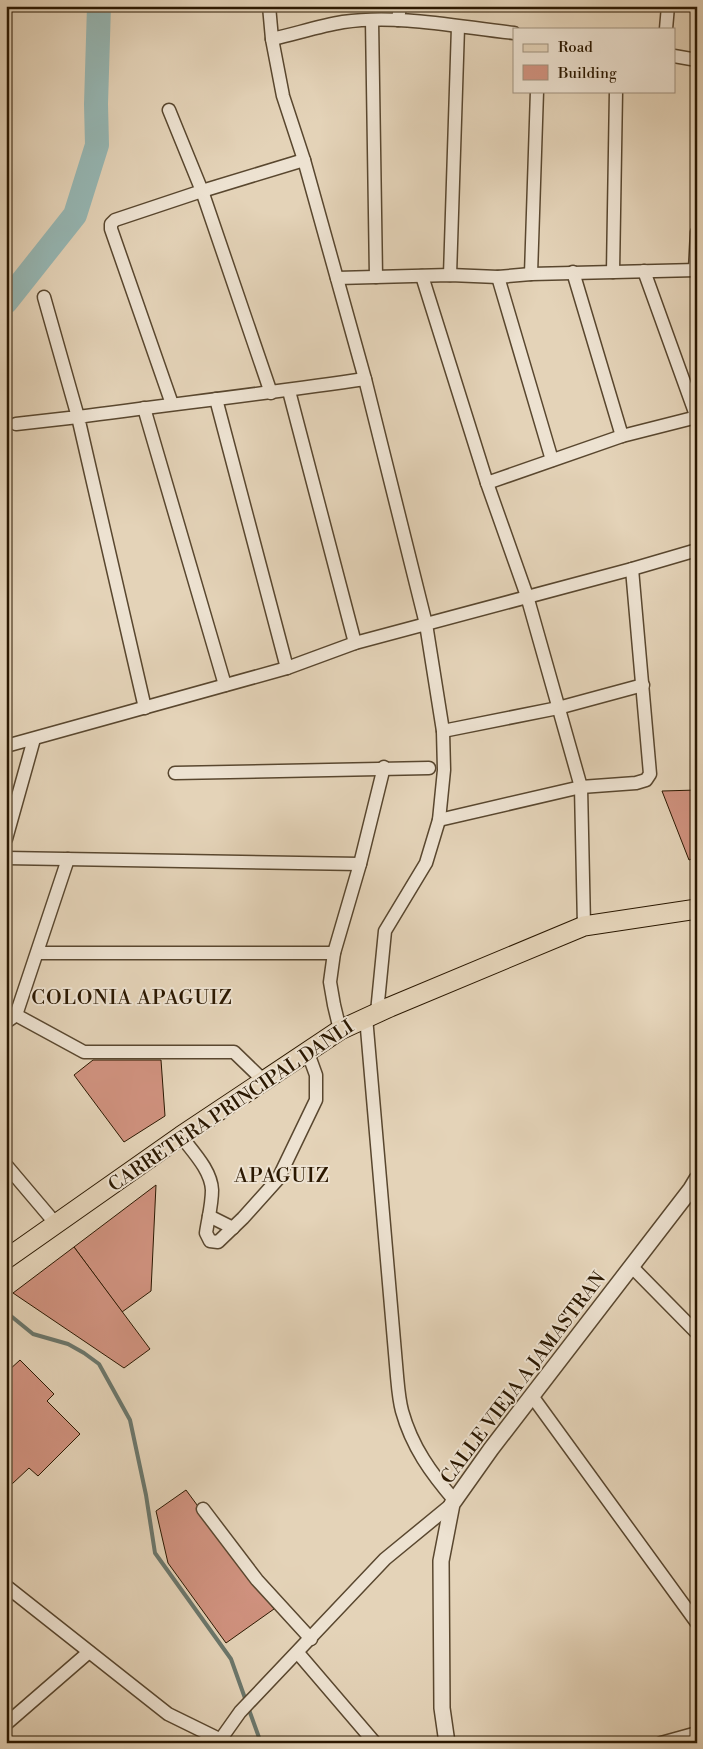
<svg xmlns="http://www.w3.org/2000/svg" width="703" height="1749" viewBox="0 0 703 1749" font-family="'Libre Bodoni',serif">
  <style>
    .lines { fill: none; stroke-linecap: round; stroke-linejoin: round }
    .stream { stroke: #6b776c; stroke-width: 4 }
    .river { stroke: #96b7b4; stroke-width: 24 }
    .building { fill: #d0927f; stroke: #2b1801 }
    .minor-casing { stroke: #59472f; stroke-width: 15 }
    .tertiary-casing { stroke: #59472f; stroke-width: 18 }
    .primary-casing { stroke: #2b1801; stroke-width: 21 }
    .minor { stroke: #ede2d1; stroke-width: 12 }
    .tertiary { stroke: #ede2d1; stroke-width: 15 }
    .primary { stroke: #e4d3b8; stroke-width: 19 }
    .labels { text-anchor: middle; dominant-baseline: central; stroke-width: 4; stroke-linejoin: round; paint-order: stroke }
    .street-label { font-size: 19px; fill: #2b1801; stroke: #ede2d1 }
    .neighbourhood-label { font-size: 20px; letter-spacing: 1px; fill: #2b1801; stroke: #ede2d1 }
  </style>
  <rect width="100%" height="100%" fill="#e4d3b8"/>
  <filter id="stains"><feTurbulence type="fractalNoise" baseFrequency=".004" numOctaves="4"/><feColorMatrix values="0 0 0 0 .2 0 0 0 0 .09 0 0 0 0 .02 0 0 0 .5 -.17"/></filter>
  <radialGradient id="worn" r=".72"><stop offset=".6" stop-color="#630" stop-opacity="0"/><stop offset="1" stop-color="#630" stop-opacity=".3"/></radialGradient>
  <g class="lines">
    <!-- stream -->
    <g class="stream">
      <polyline points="6,1312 33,1334 68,1344 84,1353 99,1364 130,1420 146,1495 155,1553 231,1659 246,1701"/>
      <polyline points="248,1707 261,1743"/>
    </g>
    <!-- river -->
    <polyline class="river" points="6,302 75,215 97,145 96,104 99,6"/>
  </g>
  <!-- building -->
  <g class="building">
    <polygon points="697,790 697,857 689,860 662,791"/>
    <polygon points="93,1060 161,1060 165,1116 124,1142 74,1075"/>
    <polygon points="156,1185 151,1291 122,1312 74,1247"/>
    <polygon points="74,1247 150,1349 124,1368 13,1293"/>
    <polygon points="20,1360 54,1394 47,1401 80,1434 38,1476 29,1468 12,1484 6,1478 6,1369 8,1371"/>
    <polygon points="186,1490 274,1609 226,1643 168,1563 156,1511"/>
  </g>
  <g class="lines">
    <defs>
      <g id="minor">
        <polyline points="269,6 272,39 283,96 304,160 365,379 426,624 443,731 444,770 439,820 426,863 385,931 377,1012"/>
        <polyline points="372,20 376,277"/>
        <polyline points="398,20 400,6"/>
        <polyline points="666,29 668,6"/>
        <path d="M272,39C295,34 319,26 343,22C399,14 458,27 514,33"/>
        <polyline points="674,56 697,60"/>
        <polyline points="169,110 202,191 271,393"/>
        <polyline points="695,270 697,232"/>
        <polyline points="644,271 697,418"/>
        <polyline points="573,272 622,436"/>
        <polyline points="613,272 616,91"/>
        <polyline points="531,274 537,91"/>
        <polyline points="450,275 458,27"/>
        <polyline points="422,276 487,483 527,596 581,787 584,926"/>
        <polyline points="498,277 552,460"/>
        <polyline points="337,278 450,275 498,277 531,274 697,270"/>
        <polyline points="289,391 355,643"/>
        <polyline points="216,399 287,668"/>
        <polyline points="172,404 111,229 111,224 115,220 202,191 304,160"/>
        <polyline points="144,408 225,685"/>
        <polyline points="16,424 78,417 44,297"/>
        <polyline points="487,483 622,436 697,417"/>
        <path d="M145,708L78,417C174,404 270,393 365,379"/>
        <polyline points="443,731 558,708 643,685"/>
        <polyline points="6,746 287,668 355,643 632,569 697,550"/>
        <polyline points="175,773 429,768"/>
        <polyline points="439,820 581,787 636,783 646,780 650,774 632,569"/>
        <polyline points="6,839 34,739"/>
        <polyline points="6,858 360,864"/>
        <polyline points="38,953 334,953"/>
        <polyline points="6,1012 16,1015 84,1052 234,1052 264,1081"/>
        <path d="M366,1017L397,1376C398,1387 399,1400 402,1411C412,1447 431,1473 455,1501"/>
        <polyline points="6,1022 16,1015 68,859"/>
        <polyline points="340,1030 334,1005 330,982 334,953 360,864 384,767"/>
        <path d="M181,1136C193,1152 211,1170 212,1190C212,1205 208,1219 206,1233L210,1241L218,1242L243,1218L278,1179L316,1100V1075L308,1053"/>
        <polyline points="6,1165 56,1224"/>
        <polyline points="209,1216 233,1228"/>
        <polyline points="632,1267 697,1333"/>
        <polyline points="532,1396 697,1623"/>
        <polyline points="203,1509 257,1580 311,1639"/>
        <polyline points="6,1586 168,1714 219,1739"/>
        <polyline points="298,1653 375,1743"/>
        <polyline points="6,1724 89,1652"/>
        <polyline points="218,1743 240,1712 385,1559 452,1504"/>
        <polyline points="661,1743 697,1733"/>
      </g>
      <polyline id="tertiary" points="447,1743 442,1708 441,1561 452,1504 491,1449 691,1189 697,1179"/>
      <polyline id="primary" points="6,1259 181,1136 340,1030 390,1007 584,926 697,909"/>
    </defs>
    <!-- minor casing -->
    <use href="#minor" class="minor-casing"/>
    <!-- tertiary casing -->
    <use href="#tertiary" class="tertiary-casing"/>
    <!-- primary casing -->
    <use href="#primary" class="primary-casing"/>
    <!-- minor -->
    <use href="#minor" class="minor"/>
    <!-- tertiary -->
    <use href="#tertiary" class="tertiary"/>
    <!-- primary -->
    <use href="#primary" class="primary"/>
  </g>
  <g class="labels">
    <!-- street labels -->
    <g class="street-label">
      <text transform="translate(231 1106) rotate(-34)">CARRETERA PRINCIPAL DANLI</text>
      <text transform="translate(523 1378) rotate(-53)">CALLE VIEJA A JAMASTRAN</text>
    </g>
    <!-- neighbourhood labels -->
    <g class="neighbourhood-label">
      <text x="132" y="998">COLONIA APAGUIZ</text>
      <text x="282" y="1176">APAGUIZ</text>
    </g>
  </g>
  <!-- margin -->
  <rect width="703" height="1749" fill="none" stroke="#e4d3b8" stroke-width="25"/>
  <rect x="8" y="8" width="688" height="1734" fill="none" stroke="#2b1801" stroke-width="2.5"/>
  <rect x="12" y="12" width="678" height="1724" fill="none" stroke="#2b1801"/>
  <!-- legend -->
  <rect x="513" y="28" width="162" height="65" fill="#ede2d1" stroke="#9f917e"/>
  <rect x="523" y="44" width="25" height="8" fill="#e4d3b8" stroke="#9f917e"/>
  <text x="558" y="52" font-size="15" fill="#2b1801">Road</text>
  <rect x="523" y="65" width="25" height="15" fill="#d0927f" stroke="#9f917e"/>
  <text x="558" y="78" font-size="15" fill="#2b1801">Building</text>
  <rect width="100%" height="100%" filter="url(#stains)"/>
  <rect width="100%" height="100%" fill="url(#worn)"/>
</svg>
